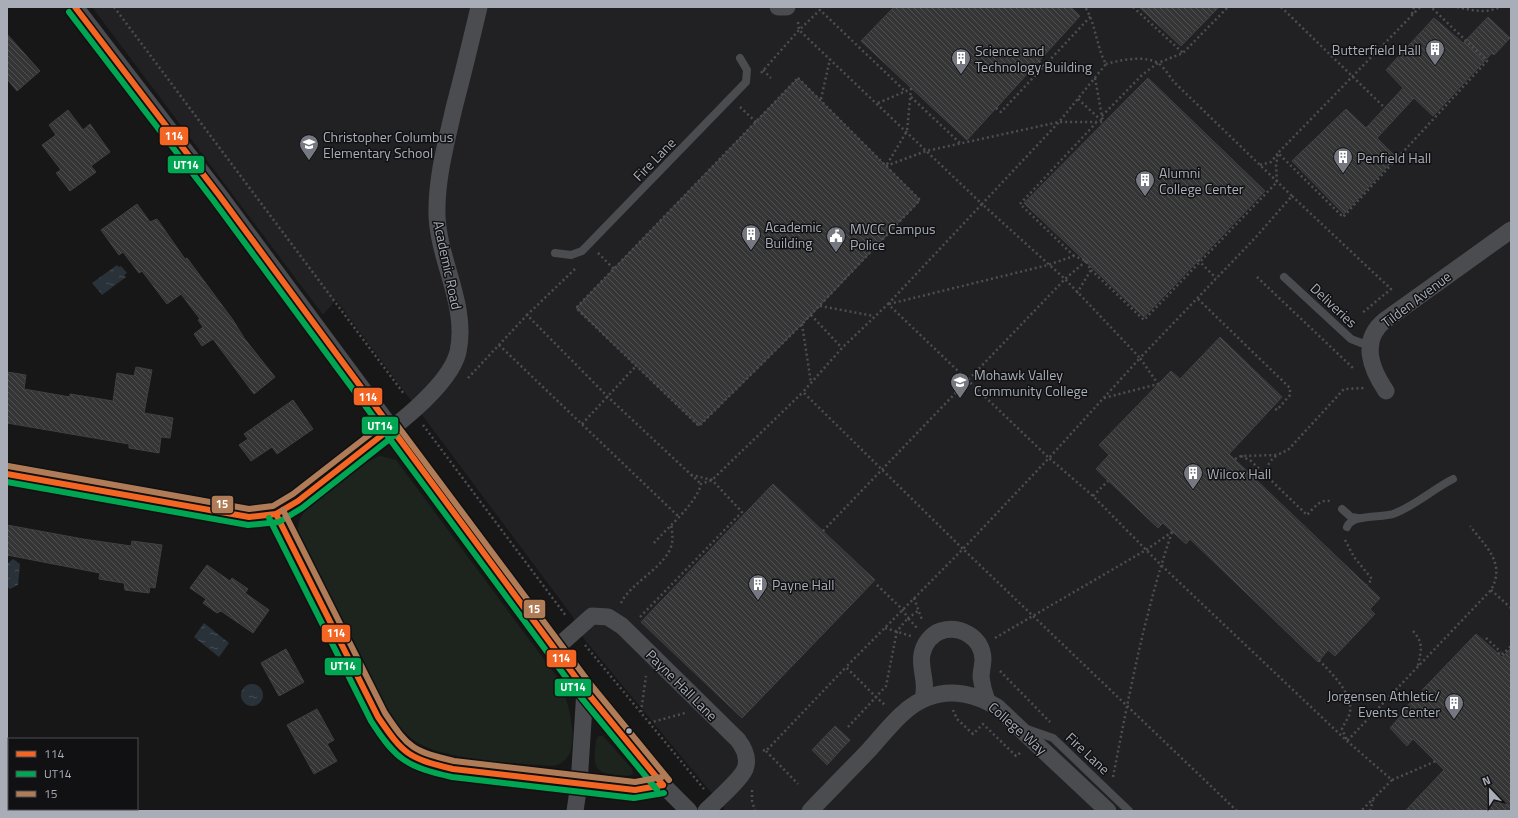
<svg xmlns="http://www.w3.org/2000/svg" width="1518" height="818" viewBox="0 0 1518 818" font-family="'Titillium Web',sans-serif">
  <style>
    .built { fill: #212123 }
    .grass { fill: #1d241e }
    .water { fill: url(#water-ripples) }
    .building { fill: url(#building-back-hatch); stroke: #3f4043 }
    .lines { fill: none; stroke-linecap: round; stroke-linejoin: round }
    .path { stroke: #4d4e52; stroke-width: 2.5; stroke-dasharray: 2 3; stroke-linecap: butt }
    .service { stroke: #4b4c50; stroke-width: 8 }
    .minor { stroke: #4b4c50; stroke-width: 17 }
    .bus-1-casing { stroke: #111113; stroke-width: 9 }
    .bus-2-casing { stroke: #111113; stroke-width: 9 }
    .bus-3-casing { stroke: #111113; stroke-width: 9 }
    .bus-1 { stroke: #f26522; stroke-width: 6 }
    .bus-2 { stroke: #00a651; stroke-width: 6 }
    .bus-3 { stroke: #b07c57; stroke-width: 6 }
    .bus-dot { fill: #a8adb8; stroke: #111113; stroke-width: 1.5 }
    .labels { text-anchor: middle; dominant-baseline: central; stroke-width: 3; stroke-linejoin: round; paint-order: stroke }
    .poi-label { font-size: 14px; fill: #a8adb8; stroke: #111113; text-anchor: start }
    .street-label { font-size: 14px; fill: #a8adb8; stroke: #111113 }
    .line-badge { stroke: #111113; stroke-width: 1.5 }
    .badge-label { font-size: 11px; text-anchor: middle; font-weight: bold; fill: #fff }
  </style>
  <defs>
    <pattern id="water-ripples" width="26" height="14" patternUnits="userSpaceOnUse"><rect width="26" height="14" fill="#2a3239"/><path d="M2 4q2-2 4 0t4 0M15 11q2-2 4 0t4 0" fill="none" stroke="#464d54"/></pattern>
    <pattern id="building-back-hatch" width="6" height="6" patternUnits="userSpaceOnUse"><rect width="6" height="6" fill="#353536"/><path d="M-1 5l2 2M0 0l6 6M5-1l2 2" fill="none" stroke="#4f5051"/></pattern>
  </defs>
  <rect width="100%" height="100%" fill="#171717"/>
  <!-- built -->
  <polygon class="built" points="92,7 1511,7 1511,811 723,811 724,808 708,789 584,639 573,617 336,300 323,315"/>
  <!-- grass -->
  <g class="grass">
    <path d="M381,456L396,460L560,681C568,702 588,763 551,766C516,763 442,760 415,741C404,733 396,723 388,711L302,547C298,537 296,527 301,517C307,504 366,459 381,456Z"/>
    <path d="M599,736H603L632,769L633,774C628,777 623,775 618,775C599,773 593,771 595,750C596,745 595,739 599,736Z"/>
  </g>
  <!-- water -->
  <g class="water">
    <polygon points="117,265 119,267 121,266 127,273 124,275 126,277 102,295 92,283"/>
    <polygon points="13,559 20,564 18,585 10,589 7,587 7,564"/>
    <polygon points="204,623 229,643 219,657 194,637"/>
    <circle cx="252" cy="695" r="11"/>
  </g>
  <!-- building -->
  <g class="building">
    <polygon points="894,7 1071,7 1080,16 967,140 861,41"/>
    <polygon points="1139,7 1219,7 1181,46"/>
    <polygon points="1488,17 1510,38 1494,55 1492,53 1433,116 1414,98 1377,138 1396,157 1344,214 1292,161 1346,109 1366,128 1403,88 1386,70 1434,18 1463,43"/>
    <polygon points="7,34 40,71 17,91 7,79"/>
    <polygon points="798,78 920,200 811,315 699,426 576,308"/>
    <polygon points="1148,78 1265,191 1144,317 1024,203"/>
    <polygon points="68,110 83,130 90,124 110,152 91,166 96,172 70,191 56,173 61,170 42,145 56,135 49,125"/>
    <polygon points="137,204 150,222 157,219 185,259 187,258 233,320 244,338 275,377 254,394 213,339 202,346 194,334 203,327 198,320 200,319 181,294 167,304 142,271 139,273 123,252 119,255 101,230"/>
    <polygon points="1220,337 1282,397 1229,454 1380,598 1370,609 1375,614 1335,656 1328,650 1318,662 1190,539 1186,544 1163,523 1158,528 1096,469 1109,455 1099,445 1171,371 1180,379"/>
    <polygon points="136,367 152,370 144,413 173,418 170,438 161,437 159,453 129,448 129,444 7,423 7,372 26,375 24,389 70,397 70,394 113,401 117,373 134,376"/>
    <polygon points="293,400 313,429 277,454 272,447 251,461 239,445 248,439 244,434"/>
    <polygon points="773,484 875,580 742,718 641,622"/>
    <polygon points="7,525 83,539 131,546 132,541 162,545 155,588 150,587 149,593 125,590 124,583 99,579 100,573 7,555"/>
    <polygon points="207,565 230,581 232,578 248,589 245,593 269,610 253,633 221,611 217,613 203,603 206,599 190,588"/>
    <polygon points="1476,634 1502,657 1511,648 1511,811 1405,811 1444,770 1413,739 1407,746 1390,728 1405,711 1403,710"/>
    <polygon points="286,649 304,682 279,696 261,663"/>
    <polygon points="317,709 334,740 327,744 337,761 314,774 287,725"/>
    <polygon points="835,726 850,740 827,765 812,750"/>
  </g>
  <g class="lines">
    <!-- path -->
    <g class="path">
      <polyline points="114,7 404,394"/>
      <polyline points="1133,7 1183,53"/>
      <polyline points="1281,7 1385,108"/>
      <path d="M1457,7C1472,10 1485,14 1500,7"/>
      <polyline points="1412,14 1414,7"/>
      <path d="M798,22L799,30L982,204L1059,122L1106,64C1096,46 1096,24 1085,7"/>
      <polyline points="1039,61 1044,67"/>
      <polyline points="763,70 771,78"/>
      <polyline points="761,73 799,30 820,10 905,91"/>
      <polygon points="798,78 920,200 802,324 699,426 576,308"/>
      <polyline points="1095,78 1103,122"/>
      <polyline points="911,97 961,144"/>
      <polyline points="821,99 830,59"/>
      <polyline points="1078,99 1103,122"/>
      <polyline points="878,103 911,89 907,131 886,166"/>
      <polyline points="740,107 756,122"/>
      <polyline points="996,108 1001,112 1091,16"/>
      <polyline points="1102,116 1142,75 1158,63 1183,53 1228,7"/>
      <polyline points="1260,165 1271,162 1278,153 1343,217 1487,61 1431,7"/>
      <polyline points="886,166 926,151 1059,122 1103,122"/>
      <polyline points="1292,196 1391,289 1361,314"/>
      <polyline points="598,253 614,269"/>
      <polyline points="1074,256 1020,204 1096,123"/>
      <polyline points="1198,260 1216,278"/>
      <polyline points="575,269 527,315 608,397 701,484"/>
      <polyline points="1091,270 1144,320 1277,182 1276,166 1278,153 1420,7"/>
      <polyline points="1257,277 1354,369"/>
      <polyline points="1198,299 1290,388 1290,395 1277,410 1273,407"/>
      <polyline points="888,304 982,204 1065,279 1140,358 1049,458 888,304 842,348 803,392 963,549 846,667 876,697 886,686 897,631 908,618 917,628"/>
      <polyline points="889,304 1048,265 1074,256 1086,261 1091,270 1077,293"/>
      <polyline points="820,306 874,316"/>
      <polyline points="811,315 842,348"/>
      <polyline points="802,324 811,383"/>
      <polyline points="499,345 678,516"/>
      <polyline points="468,378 527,315"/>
      <path d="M1104,398L1158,384L1140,358L1255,238L1292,196L1174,82C1170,77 1164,67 1158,63C1144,55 1120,60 1106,64"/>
      <polyline points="582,424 636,366"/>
      <polyline points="423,425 566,616"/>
      <path d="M1241,456L1251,461L1307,515C1314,508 1321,497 1332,502"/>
      <polyline points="1235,459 1241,456 1277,455 1288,450 1344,389 1364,388"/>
      <path d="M1270,479C1264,469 1268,462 1277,455"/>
      <polyline points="1093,496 1108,481"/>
      <polyline points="823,531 1065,279 1086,261"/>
      <polyline points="1345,540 1354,557 1372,579 1367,585"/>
      <path d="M654,543C667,528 697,503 701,484L712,480L803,392"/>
      <polyline points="877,585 902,609 908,618 918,611"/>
      <polyline points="1491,590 1511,608"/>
      <polyline points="914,598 922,620"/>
      <path d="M621,603C631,582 668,566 672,543C673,537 672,531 671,524"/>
      <polyline points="640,617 742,512 712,480 692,475"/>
      <polyline points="885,628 911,636"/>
      <path d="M1413,631C1424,643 1421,650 1418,666"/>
      <polyline points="995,638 1146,550 1172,532"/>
      <polyline points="1486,638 1501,652"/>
      <polyline points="585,645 704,789"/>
      <polyline points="1498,654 1501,652 1503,654 1511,646"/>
      <path d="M1319,660C1330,672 1353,693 1350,712C1349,718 1344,723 1342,729L1347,741L1491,590C1506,563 1486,547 1470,526"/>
      <polyline points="1000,671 1050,722"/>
      <polyline points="953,710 957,719 973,734 983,724 1016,756 1020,753"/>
      <polyline points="641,712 646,676"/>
      <polyline points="649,723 685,713"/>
      <polyline points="848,727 876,697 885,705"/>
      <polyline points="763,750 766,751 846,667"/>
      <polyline points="766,751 798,784"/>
      <path d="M1113,777C1129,695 1145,611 1172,532"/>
      <polyline points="1392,780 1436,761"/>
      <polyline points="752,790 752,801 755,811"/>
      <polyline points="1237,811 963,549 1049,458 1093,496 1161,565 1347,741 1392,780 1361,811"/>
      <polyline points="1370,811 1373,800"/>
    </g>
    <!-- service -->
    <g class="service">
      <polyline points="555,253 571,255 582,251 746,82 747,70 740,58"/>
      <polyline points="1284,277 1351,339 1361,343 1371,341"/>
      <polyline points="1342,509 1351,517 1358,518"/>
      <path d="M1347,527C1352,514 1381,518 1393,514C1415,506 1433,489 1453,479"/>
      <polyline points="1027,729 1053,738 1129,811"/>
    </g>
    <!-- minor -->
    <g class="minor">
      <polyline points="75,7 219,195 585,690 663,785 689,811"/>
      <polyline points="778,7 787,7"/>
      <path d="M1386,391C1371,369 1360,341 1384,321L1511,230"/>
      <path d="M7,474L249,517C258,517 269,517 277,514C296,505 313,488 330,475C364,449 448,394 458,352C468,306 439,262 437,216C436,179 446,144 454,108C463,74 471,41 479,7"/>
      <polyline points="276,514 378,717 394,741 405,752 414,758 428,763 453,769 635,790 663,785"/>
      <path d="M555,649L592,616L608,617L622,626L738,740C744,748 749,759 745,769C742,778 714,803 706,811"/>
      <path d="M923,699C928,681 919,669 922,654C924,644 931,634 941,631C960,625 982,637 983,659C983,665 981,671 981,677C982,685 984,693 987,701"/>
      <polyline points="575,811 579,784 585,690"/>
      <path d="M810,811C830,790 850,770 870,749C887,730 905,705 929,697C952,688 977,695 997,707L1108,811"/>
    </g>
    <defs>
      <g id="bus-1">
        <polyline points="75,7 219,195 585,690 663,785"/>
        <polyline points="7,474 249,517 276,514 298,501 391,428"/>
        <path d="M276,514L378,717C404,755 408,758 453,769L635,790L663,785"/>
      </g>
      <g id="bus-2">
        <polyline points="69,12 213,200 579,695 657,790"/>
        <polyline points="7,482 248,525 279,522 302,508 396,434"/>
        <path d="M269,518L371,721C396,760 407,767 452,777L634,798L664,793"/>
      </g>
      <g id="bus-3">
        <polyline points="8,466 249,509 273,506 293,494 387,421 394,421 591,685 669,780"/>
        <path d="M283,510L385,713C409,749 413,751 454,761L635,782L662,777"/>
      </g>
    </defs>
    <!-- bus-1 casing -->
    <use href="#bus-1" class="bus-1-casing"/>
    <!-- bus-2 casing -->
    <use href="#bus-2" class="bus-2-casing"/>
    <!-- bus-3 casing -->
    <use href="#bus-3" class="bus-3-casing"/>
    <!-- bus-1 -->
    <use href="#bus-1" class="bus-1"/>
    <!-- bus-2 -->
    <use href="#bus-2" class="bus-2"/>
    <!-- bus-3 -->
    <use href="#bus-3" class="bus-3"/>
  </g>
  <!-- icons -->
  <defs>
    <symbol id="building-pin" viewBox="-11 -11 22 30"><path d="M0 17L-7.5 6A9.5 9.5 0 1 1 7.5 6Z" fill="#757880" stroke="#111113"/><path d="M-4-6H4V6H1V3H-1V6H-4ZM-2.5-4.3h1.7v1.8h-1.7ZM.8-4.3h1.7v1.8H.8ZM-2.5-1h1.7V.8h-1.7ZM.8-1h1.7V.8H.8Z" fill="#fff"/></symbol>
    <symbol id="school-pin" viewBox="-11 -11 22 30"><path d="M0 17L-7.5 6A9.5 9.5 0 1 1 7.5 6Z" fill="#757880" stroke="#111113"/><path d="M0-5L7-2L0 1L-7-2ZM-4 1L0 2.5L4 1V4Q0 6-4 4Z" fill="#fff"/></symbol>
    <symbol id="civic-pin" viewBox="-11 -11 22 30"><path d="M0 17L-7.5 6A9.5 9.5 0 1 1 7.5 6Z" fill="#757880" stroke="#111113"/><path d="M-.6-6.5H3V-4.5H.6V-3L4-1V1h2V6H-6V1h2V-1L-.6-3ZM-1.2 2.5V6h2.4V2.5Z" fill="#fff"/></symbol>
    <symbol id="university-pin" viewBox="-11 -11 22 30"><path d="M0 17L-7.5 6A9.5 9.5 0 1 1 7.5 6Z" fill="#757880" stroke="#111113"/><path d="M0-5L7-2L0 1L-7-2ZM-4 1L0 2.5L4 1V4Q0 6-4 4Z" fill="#fff"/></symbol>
  </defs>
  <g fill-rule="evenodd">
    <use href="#building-pin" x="1424" y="38" width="22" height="30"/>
    <use href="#building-pin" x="950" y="47" width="22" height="30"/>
    <use href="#school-pin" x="298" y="133" width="22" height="30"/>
    <use href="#building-pin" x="1332" y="146" width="22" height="30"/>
    <use href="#building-pin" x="1134" y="169" width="22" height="30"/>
    <use href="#building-pin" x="740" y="223" width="22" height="30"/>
    <use href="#civic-pin" x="825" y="225" width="22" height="30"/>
    <use href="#university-pin" x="949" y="371" width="22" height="30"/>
    <use href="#building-pin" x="1182" y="462" width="22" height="30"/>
    <use href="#building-pin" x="747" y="573" width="22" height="30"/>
    <use href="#building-pin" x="1443" y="692" width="22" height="30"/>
  </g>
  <!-- markers -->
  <circle class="bus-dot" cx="629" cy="731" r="3.5"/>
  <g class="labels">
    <!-- poi labels -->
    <g class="poi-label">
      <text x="1421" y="49" text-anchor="end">Butterfield Hall</text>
      <text x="975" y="50">Science and<tspan x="975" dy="16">Technology Building</tspan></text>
      <text x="323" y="136">Christopher Columbus<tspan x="323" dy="16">Elementary School</tspan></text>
      <text x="1357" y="157">Penfield Hall</text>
      <text x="1159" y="172">Alumni<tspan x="1159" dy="16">College Center</tspan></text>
      <text x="765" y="226">Academic<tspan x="765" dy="16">Building</tspan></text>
      <text x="850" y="228">MVCC Campus<tspan x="850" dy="16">Police</tspan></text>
      <text x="974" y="374">Mohawk Valley<tspan x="974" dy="16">Community College</tspan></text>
      <text x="1207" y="473">Wilcox Hall</text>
      <text x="772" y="584">Payne Hall</text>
      <text x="1440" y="695" text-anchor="end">Jorgensen Athletic/<tspan x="1440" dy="16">Events Center</tspan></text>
    </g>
    <!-- street labels -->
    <g class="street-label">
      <text transform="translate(654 159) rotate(-46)">Fire Lane</text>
      <text transform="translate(448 265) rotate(78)">Academic Road</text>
      <text transform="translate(1416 299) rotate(-37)">Tilden Avenue</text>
      <text transform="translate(1334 305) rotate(43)">Deliveries</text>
      <text transform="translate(682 685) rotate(45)">Payne Hall Lane</text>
      <text transform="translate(1018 728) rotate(41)">College Way</text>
      <text transform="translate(1088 753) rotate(43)">Fire Lane</text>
    </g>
  </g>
  <g class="line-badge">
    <rect x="159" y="126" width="30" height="20" rx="4" fill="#f26522"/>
    <rect x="167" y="155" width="38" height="19" rx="4" fill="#00a651"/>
    <rect x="353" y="387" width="30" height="19" rx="4" fill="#f26522"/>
    <rect x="361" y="416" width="38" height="19" rx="4" fill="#00a651"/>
    <rect x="211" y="495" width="23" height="19" rx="4" fill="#b07c57"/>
    <rect x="523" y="599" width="23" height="20" rx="4" fill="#b07c57"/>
    <rect x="321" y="624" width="30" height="19" rx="4" fill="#f26522"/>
    <rect x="546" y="649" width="31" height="19" rx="4" fill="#f26522"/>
    <rect x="324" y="657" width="38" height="19" rx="4" fill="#00a651"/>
    <rect x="554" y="678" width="38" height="19" rx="4" fill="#00a651"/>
  </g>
  <g class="badge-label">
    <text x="174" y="140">114</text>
    <text x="186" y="169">UT14</text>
    <text x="368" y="401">114</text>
    <text x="380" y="430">UT14</text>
    <text x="222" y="508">15</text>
    <text x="534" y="613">15</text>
    <text x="336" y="637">114</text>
    <text x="561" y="662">114</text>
    <text x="343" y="670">UT14</text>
    <text x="573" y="691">UT14</text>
  </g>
  <!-- border -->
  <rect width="1518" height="818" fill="none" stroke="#a8adb8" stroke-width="16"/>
  <!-- legend -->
  <rect x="8" y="738" width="130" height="72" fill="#111113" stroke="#4d4f55"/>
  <rect x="16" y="751" width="20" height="6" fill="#f26522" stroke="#4d4f55"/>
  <text x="44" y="758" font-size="12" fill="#a8adb8">114</text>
  <rect x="16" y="771" width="20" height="6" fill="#00a651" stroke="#4d4f55"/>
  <text x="44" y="778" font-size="12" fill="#a8adb8">UT14</text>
  <rect x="16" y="791" width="20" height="6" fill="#b07c57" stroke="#4d4f55"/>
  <text x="44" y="798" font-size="12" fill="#a8adb8">15</text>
  <!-- north arrow -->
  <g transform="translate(1490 790) rotate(338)" stroke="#111113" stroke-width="3" paint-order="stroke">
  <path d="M0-3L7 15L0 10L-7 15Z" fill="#a8adb8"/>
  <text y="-6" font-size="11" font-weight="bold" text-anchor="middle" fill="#a8adb8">N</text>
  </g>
</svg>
